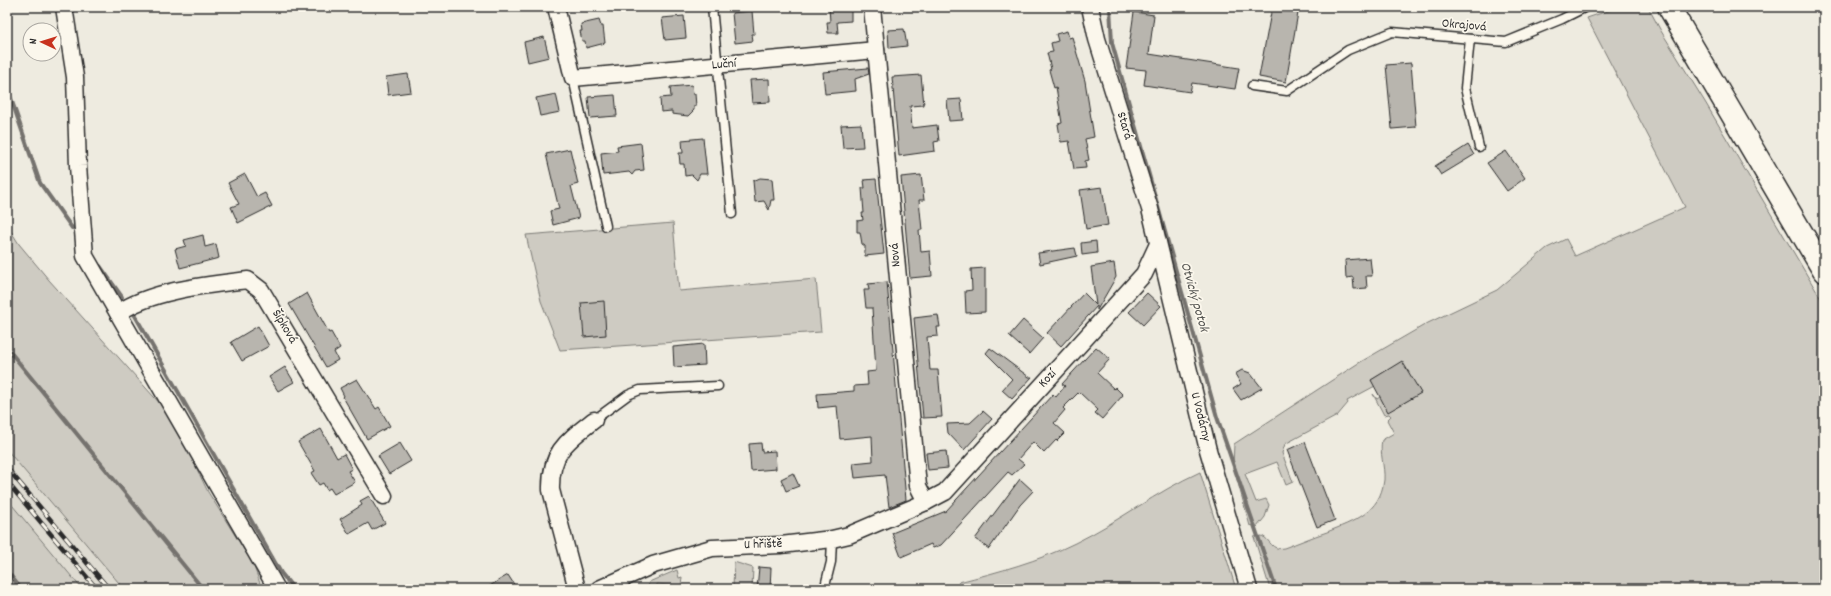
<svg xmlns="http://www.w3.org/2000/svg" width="1831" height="596" viewBox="0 0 1831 596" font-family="Dekko,sans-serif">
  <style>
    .built { fill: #dedbd1 }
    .green { fill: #cecbc2; stroke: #7c7b76 }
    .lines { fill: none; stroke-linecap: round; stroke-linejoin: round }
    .stream { stroke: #74726e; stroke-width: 4 }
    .building { fill: #b8b5ae; stroke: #2b2b2b }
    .service-casing { stroke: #2b2b2b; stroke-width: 11 }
    .minor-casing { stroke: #2b2b2b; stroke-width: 19 }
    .secondary-casing { stroke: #2b2b2b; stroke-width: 25 }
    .service { stroke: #fbf7ec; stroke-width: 8 }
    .minor { stroke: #fbf7ec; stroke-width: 16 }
    .secondary { stroke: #fbf7ec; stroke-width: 22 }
    .rail-casing { stroke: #2b2b2b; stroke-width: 4.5 }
    .rail { stroke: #fbf7ec; stroke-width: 3; stroke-dasharray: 9; stroke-linecap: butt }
    .labels { text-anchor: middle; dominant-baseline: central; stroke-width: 3.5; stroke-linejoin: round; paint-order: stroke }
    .street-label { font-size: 13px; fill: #2b2b2b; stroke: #fbf7ec }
    .water-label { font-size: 14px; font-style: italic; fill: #555552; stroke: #fbf7ec }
  </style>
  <rect width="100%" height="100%" fill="#eeebe0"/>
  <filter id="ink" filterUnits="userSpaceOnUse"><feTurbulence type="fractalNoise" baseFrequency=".025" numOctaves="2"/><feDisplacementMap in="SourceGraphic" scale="8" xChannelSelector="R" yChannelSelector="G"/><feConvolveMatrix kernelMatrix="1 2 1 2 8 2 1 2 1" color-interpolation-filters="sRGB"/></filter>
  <g filter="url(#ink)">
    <!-- built -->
    <polygon class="built" points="7,450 124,589 82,589 64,568 7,499"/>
    <!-- green -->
    <g class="green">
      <path d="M1619,7H1648L1661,31L1705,102L1824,304V589H1270L1254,537L1262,536C1271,540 1271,551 1284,548C1298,543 1312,537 1327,532C1354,521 1380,513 1384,480C1385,466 1379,453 1382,440L1394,433L1387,420L1391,416L1389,414L1384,415L1373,394L1377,399L1380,397L1402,404L1420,393L1402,362L1371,380L1375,386L1347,401L1348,403L1337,416L1285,444L1282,453L1293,482L1286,485L1277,462L1245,474L1256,502L1266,499L1269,505L1265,517L1257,527L1255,523L1250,526L1233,465L1234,444L1357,364L1428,323L1497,290L1547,248L1566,239L1575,256L1685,207L1587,18Z"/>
      <polygon points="673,223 679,291 816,279 821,332 560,350 541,301 526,235"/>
      <polygon points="7,225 19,244 49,280 172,417 208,492 253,564 262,589 124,589 7,450"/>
      <path d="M1200,472L1236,589H956L959,582C998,572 1039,561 1075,543C1118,522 1156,492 1200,472Z"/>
      <polygon points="7,499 82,589 7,589"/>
      <polygon points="734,562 753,568 752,589 733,589"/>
      <polygon points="677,570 679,578 682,577 681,586 657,584 657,589 648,589 649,582"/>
    </g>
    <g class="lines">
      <!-- stream -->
      <g class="stream">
        <polyline points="1110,7 1112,43 1217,417 1276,589"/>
        <polyline points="7,87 40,183 72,228"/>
        <polyline points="100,266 122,297"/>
        <polyline points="133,312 281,573 294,589"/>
        <polyline points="7,348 203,589"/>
        <polyline points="7,571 21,589"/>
      </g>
    </g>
    <!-- building -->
    <g class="building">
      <polygon points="829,7 851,7 851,21 837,22 838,33 828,33 827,22 830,22"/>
      <polygon points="1272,7 1299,7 1286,82 1259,77"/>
      <polygon points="752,11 754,34 752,34 753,41 735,43 732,13"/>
      <polygon points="1134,12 1154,15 1149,54 1239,68 1235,89 1192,83 1190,92 1144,85 1146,70 1126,68"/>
      <polygon points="684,16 686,38 665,40 662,18"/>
      <polygon points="599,20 601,26 603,26 605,43 586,48 585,41 582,41 580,31 582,31 581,24"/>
      <polygon points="904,29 907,46 889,48 888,30"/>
      <polygon points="1067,31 1069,38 1072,37 1085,81 1094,137 1085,139 1089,160 1085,161 1086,168 1074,169 1069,141 1061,142 1058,124 1062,123 1056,87 1054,88 1049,70 1051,69 1047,53 1053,52 1051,43 1058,41 1056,34"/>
      <polygon points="544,37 549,57 528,62 524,42"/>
      <polygon points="1411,63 1416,127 1392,129 1386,65"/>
      <polygon points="868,68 869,74 855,79 856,91 825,94 823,72"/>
      <polygon points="408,74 411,92 388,95 386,77"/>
      <polygon points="921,75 924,105 910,106 912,128 937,125 939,141 934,142 935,151 899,156 892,77"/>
      <polygon points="769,79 770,102 752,103 750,80"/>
      <polygon points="692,85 693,94 695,94 696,106 694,106 694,110 688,116 672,114 672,111 661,112 660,98 671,97 670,87"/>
      <polygon points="556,94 560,112 540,116 536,98"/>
      <polygon points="615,95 617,116 590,118 588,97"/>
      <polygon points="961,99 963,120 949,121 947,100"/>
      <polygon points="861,124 863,147 843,148 841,125"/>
      <polygon points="703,138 707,174 700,174 697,180 692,175 685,176 684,164 680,164 679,153 683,153 682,140"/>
      <polygon points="641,143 644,170 635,171 632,175 629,172 603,175 601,153 618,151 617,146"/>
      <polygon points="1468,145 1474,155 1441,175 1435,166"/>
      <polygon points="570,149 578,184 571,186 579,218 553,225 550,211 559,209 546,154"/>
      <polygon points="1506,151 1525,178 1507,191 1487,163"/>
      <polygon points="245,174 257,197 265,193 272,206 238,223 231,207 239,204 228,183"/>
      <polygon points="921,175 924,200 919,200 922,230 919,230 921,252 930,251 932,276 910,278 901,177"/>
      <polygon points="760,178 772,179 774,200 771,200 769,210 764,201 755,202 753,181"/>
      <polygon points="876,179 884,254 865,256 865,246 862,244 860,232 857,232 857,221 863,220 862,213 864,213 862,188 865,188 864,180"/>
      <polygon points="1102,187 1108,225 1086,229 1080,190"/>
      <polygon points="203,235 205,247 216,244 219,258 180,268 175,249 186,246 184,240"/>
      <polygon points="1096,241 1097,253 1082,255 1081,243"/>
      <polygon points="1075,248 1077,256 1040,264 1038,253"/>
      <polygon points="1370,258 1372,276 1366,276 1367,288 1354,289 1353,277 1346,278 1345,260"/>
      <polygon points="1114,263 1116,277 1097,310 1097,306 1061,346 1047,333 1084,293 1096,305 1091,267"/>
      <polygon points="985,268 985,312 966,313 965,291 972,290 971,269"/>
      <polygon points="887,282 906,500 889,507 885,475 855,478 853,463 873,461 872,436 840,439 837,406 818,408 817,394 854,391 854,386 868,385 867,372 876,371 872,308 866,308 864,290 869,290 868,284"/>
      <polygon points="307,293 329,333 331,332 340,348 334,352 338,360 326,367 289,304"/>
      <polygon points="1147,293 1161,306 1143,325 1129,312"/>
      <polygon points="604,301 606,335 584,337 581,303"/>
      <polygon points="938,315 940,327 937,327 938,336 927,337 930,370 938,370 942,417 923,418 914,318"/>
      <polygon points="1023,320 1043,338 1029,354 1009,336"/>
      <polygon points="258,326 269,346 242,361 231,342"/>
      <polygon points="704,344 705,365 674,367 673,347"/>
      <polygon points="1096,347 1110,359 1097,373 1114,389 1115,387 1123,395 1102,419 1095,413 1098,410 1079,392 1063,408 1065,410 1054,423 1065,433 1057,441 1056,440 1044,453 1033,442 1018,459 1024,464 1012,475 1008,472 941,545 933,548 931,544 901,557 892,533 946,511 1053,394 1056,397 1065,386 1062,384"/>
      <polygon points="990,348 1029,377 1032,377 1012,399 1002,390 1012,379 986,353"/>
      <polygon points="1402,361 1421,393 1388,412 1371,380"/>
      <polygon points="285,367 294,382 278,391 269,377"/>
      <polygon points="1242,370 1250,373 1262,388 1241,400 1233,389 1241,384 1235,374"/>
      <polygon points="357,379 376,409 379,407 390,426 367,439 343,397 344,396 340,388"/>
      <polygon points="983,411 992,419 964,450 948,433 947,424 970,423"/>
      <polygon points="321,429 337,458 344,454 352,469 348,471 355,482 334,494 330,488 327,490 323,483 319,485 311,473 315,471 298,442"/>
      <polygon points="1305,442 1335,520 1317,527 1287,450"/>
      <polygon points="400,443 411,461 389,474 378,456"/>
      <polygon points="761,443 762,452 775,451 776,469 751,471 749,444"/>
      <polygon points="946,451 948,468 928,470 926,453"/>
      <polygon points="793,473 799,486 786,491 781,479"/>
      <polygon points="1020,479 1033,491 1020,505 989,549 975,539"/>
      <polygon points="369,496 385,523 372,530 368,523 349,534 340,519 362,505 360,501"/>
      <polygon points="759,567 771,568 770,589 757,589"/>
      <polygon points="508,575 517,589 485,589 501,579"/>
    </g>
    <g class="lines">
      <defs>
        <g id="service">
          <polyline points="712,7 732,214"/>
          <polyline points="1470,39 1465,88 1479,147"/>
          <polyline points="573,78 606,226"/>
          <polyline points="1252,86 1287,91 1348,50 1392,32 1506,42 1562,19 1586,7"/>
          <polyline points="594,420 628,395 640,390 718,386"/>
          <polyline points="826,582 831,562 832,539"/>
        </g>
        <g id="minor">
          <polyline points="64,7 75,77 78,166 85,256 277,589"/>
          <polyline points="556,7 573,78 876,50"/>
          <polyline points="872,7 918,486 926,502"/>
          <polyline points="1090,7 1097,39 1150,209 1208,450 1249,589"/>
          <path d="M118,313C152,290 207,285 248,280L261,290L384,496"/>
          <path d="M577,589L551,490C550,452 567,441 594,420"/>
          <polyline points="599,589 653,565 712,548 781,545 832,539 849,535 926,502 945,492 1144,274 1158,244"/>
        </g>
        <polyline id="secondary" points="1669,7 1824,271"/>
      </defs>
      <!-- service casing -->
      <use href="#service" class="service-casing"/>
      <!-- minor casing -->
      <use href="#minor" class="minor-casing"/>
      <!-- secondary casing -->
      <use href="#secondary" class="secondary-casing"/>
      <!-- service -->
      <use href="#service" class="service"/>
      <!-- minor -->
      <use href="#minor" class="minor"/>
      <!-- secondary -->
      <use href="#secondary" class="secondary"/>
      <defs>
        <g id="rail">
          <polyline points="7,468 109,589"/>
          <polyline points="7,482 97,589"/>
        </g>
      </defs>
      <!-- rail casing -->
      <use href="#rail" class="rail-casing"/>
      <!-- rail -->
      <use href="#rail" class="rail"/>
    </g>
  </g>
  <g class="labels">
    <!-- street labels -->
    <g class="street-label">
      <text transform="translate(1464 26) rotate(5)">Okrajová</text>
      <text transform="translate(724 65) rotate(-5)">Luční</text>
      <text transform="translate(1124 126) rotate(73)">Stará</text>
      <text transform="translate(896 255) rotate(-95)">Nová</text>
      <text transform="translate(284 327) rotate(59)">Šípková</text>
      <text transform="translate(1048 379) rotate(-47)">Kozí</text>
      <text transform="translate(1200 417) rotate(76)">U Vodárny</text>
      <text transform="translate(763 545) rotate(-2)">U hřiště</text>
    </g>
    <!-- water labels -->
    <g class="water-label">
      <text transform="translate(1194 297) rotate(74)">Otvický potok</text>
    </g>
  </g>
  <!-- margin -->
  <rect width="1831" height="596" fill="none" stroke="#fbf7ec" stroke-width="24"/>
  <rect x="12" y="12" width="1807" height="572" fill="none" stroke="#2b2b2b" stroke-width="1.5" filter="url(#ink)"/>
  <!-- north arrow -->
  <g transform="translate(42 42) rotate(274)"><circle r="19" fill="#fbf7ec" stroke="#a8a59f"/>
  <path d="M0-3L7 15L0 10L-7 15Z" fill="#c8321e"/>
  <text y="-6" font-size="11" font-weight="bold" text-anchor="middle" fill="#2b2b2b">N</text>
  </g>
</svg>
